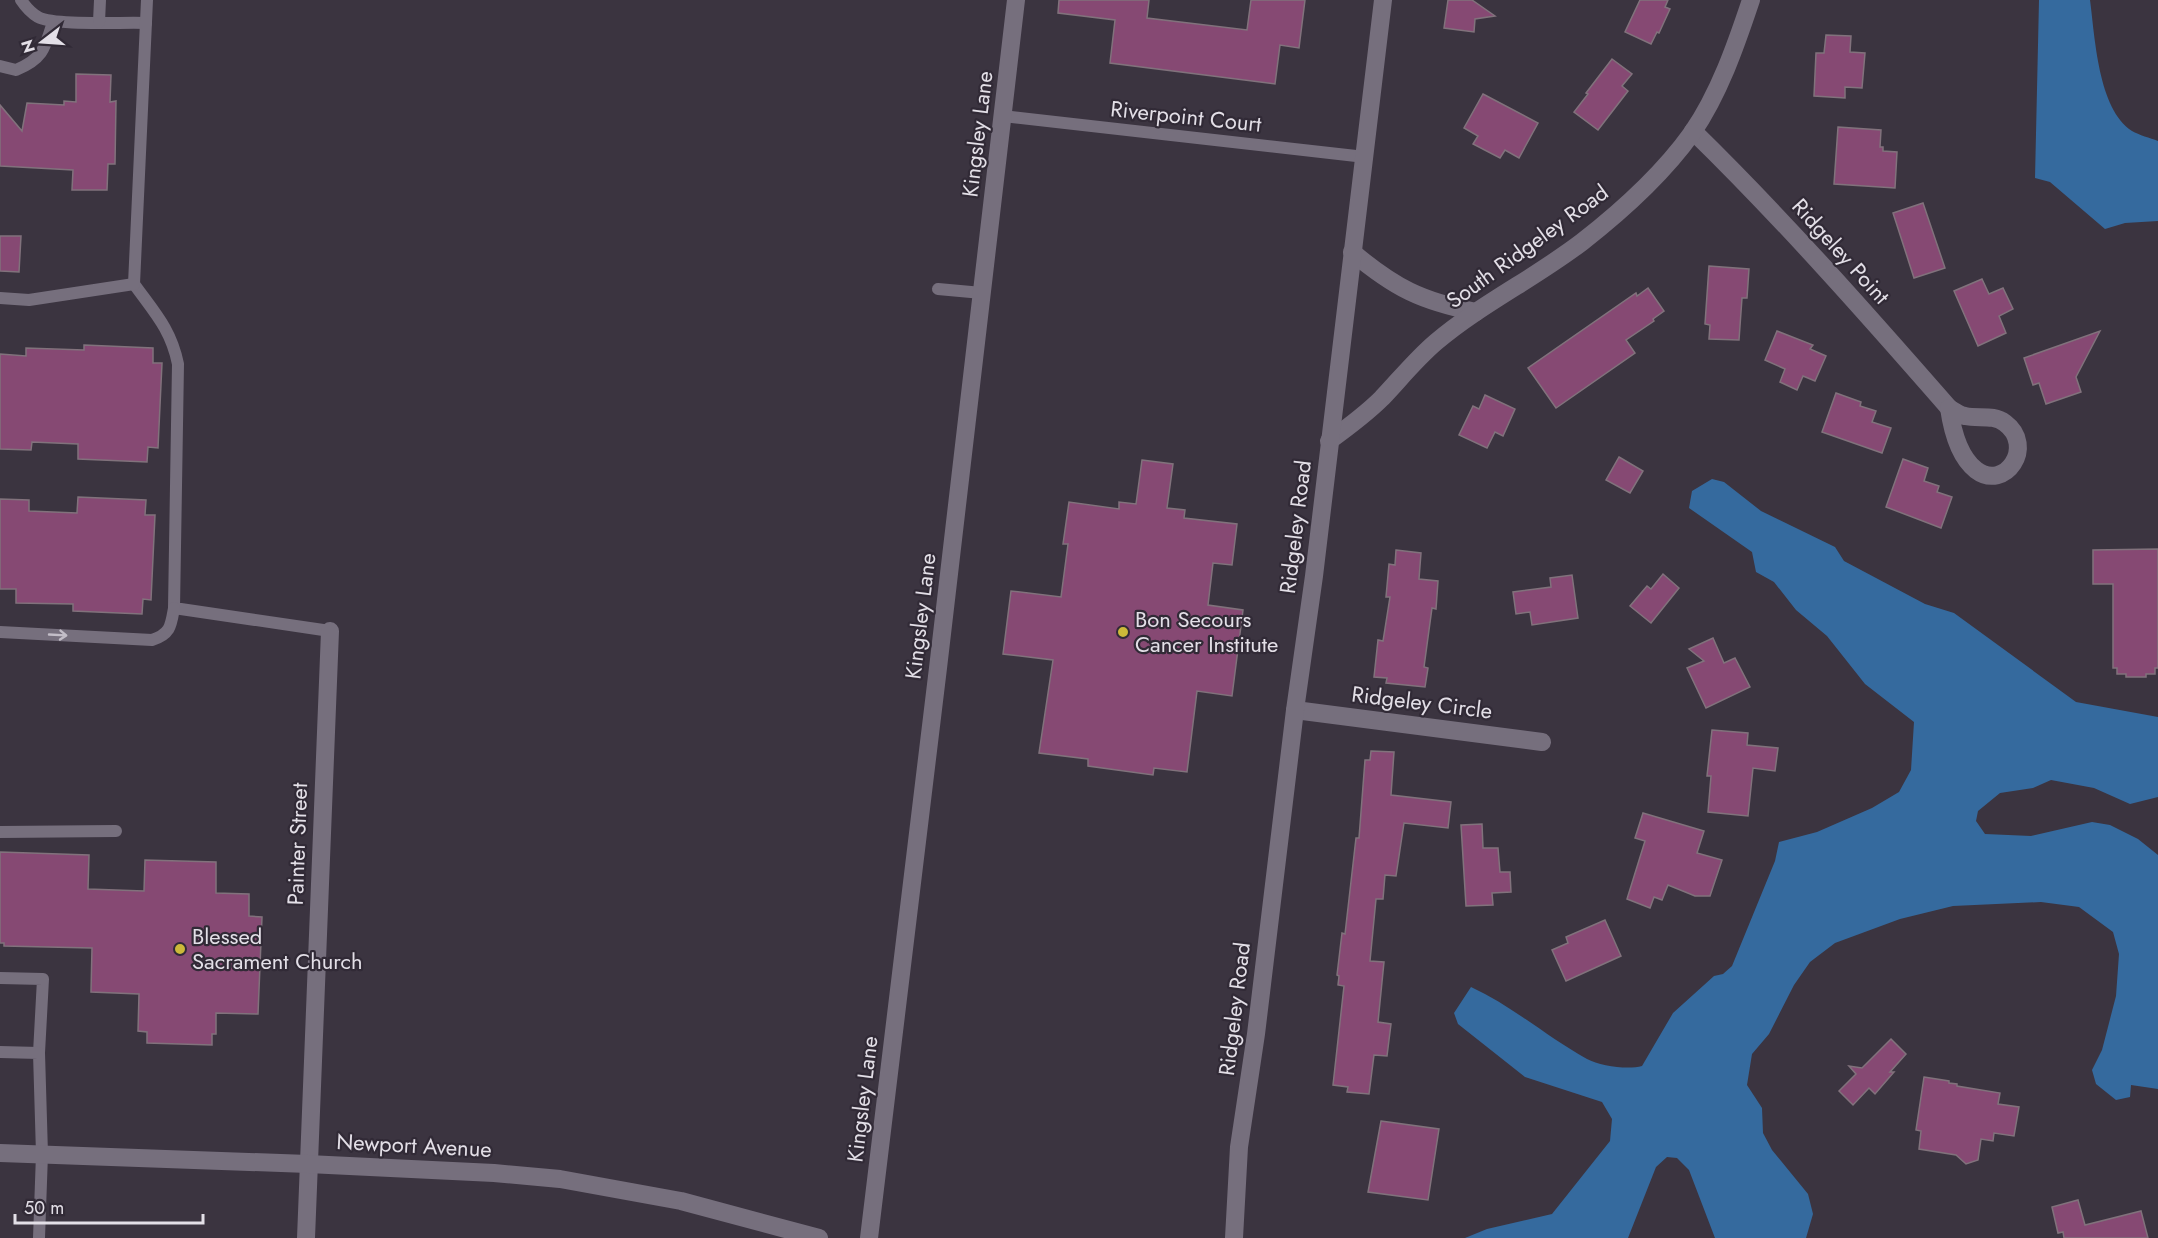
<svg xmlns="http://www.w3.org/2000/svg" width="2158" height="1238" viewBox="0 0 2158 1238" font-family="Jost,sans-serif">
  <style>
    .water { fill: #356a9e }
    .building { fill: #864973; stroke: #81727c; stroke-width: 1.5 }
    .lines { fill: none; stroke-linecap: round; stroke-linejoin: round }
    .lane { stroke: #766f7d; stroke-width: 12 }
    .street { stroke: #766f7d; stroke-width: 18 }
    .secondary { stroke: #766f7d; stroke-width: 18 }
    .oneway { stroke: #c2bdc7 }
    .poi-dot { fill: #ccb939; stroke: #312a36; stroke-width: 2 }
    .labels { text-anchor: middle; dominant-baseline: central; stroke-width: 4.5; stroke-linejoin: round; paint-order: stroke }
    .street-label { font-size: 22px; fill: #e3dfe7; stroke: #312a36 }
    .poi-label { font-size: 22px; fill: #e3dfe7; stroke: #312a36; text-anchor: start }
  </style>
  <rect width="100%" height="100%" fill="#3b3440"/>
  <!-- water -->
  <g class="water">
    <path d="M2039,0H2090C2095,37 2098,109 2132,131C2139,135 2150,138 2158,141V221L2125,223L2105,229L2050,182L2035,178Z"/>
    <path d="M1712,479L1724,482L1761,511L1835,547L1844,561L1925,604L1954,613L2076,702L2158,717V797L2130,804L2094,788L2051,780L2033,788L2000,793L1978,811L1976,821L1985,834L2031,836L2092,822L2110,825L2138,839L2158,855V1089L2131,1085L2130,1097L2116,1100L2096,1084L2092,1070L2102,1050L2116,996L2119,954L2113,932L2079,907L2041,902L1953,906L1900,919L1835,943L1810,962L1794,985L1769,1034L1752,1054L1747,1085L1762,1108L1763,1133L1772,1150L1808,1194L1813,1214L1806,1238H1715L1689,1170L1677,1158L1667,1157L1656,1167L1628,1238H1465L1487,1229L1552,1214L1610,1141L1612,1119L1602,1102L1525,1077L1458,1024L1454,1013L1471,987C1514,1007 1547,1037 1587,1059C1600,1066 1628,1070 1642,1066L1673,1013L1714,976L1723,974L1732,966L1775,861L1779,842L1817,832L1872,808L1899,792L1911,770L1914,722L1865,684L1827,636L1796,610L1774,582L1756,572L1752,552L1689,508L1692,491Z"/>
  </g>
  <!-- building -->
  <g class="building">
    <polygon points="1059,0 1149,0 1147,18 1247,30 1251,0 1305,0 1299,48 1280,45 1275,84 1110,63 1115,20 1058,13"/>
    <polygon points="1448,0 1472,0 1495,16 1475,19 1474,32 1444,28"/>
    <polygon points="1640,0 1668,0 1665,7 1670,9 1659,33 1657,32 1651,44 1625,32"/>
    <polygon points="1826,35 1851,36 1850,52 1865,53 1862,88 1845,87 1845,98 1814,96 1816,53 1824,53"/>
    <polygon points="1612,59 1632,74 1622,86 1628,91 1598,130 1574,112 1588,94 1586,93"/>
    <polygon points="76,74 111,75 110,102 116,101 115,164 108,164 107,190 72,190 73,170 0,166 0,105 22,131 27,103 64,105 64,101 76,102"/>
    <polygon points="1483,94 1538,123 1519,158 1505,150 1500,158 1473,144 1478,136 1464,128"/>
    <polygon points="1838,127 1881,130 1880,147 1883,147 1883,151 1897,152 1895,188 1834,184"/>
    <polygon points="1923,203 1945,268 1914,278 1893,213"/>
    <polygon points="0,236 21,236 19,272 0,271"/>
    <polygon points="1709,266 1749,269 1747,298 1742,298 1739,340 1709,339 1710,325 1705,324"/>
    <polygon points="1982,279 1989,294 2003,288 2013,309 1999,316 2006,333 1978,346 1954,291"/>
    <polygon points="1648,288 1664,311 1653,319 1654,321 1626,340 1635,353 1556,408 1528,368 1636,293 1637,296"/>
    <polygon points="1777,331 1813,345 1810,349 1826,356 1815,381 1803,376 1797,390 1780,382 1785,369 1765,360"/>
    <polygon points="2100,331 2076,377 2081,392 2046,404 2039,383 2033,385 2024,358"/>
    <polygon points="84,345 153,348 153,363 162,363 158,448 148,447 147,462 78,459 78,444 32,442 31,450 0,449 0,354 26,356 26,348 84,350"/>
    <polygon points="1836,393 1861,402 1860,406 1876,411 1872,422 1891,428 1882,453 1822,432"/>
    <polygon points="1485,395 1515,409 1503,436 1495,432 1487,448 1459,435 1473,406 1479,409"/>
    <polygon points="1619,457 1643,471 1630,493 1606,480"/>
    <polygon points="1903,459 1928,468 1924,481 1939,486 1937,492 1952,497 1941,528 1886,507"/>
    <polygon points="1142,460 1173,464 1167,508 1185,510 1184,518 1237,524 1232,565 1213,563 1208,605 1243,610 1232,696 1197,691 1187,772 1154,768 1153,775 1088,766 1088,759 1039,753 1053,660 1003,654 1011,591 1061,597 1068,544 1063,544 1069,502 1119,509 1119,502 1136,504"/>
    <polygon points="78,497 146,500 145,515 155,515 151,600 143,599 142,614 73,611 73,604 16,603 16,589 0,589 0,499 29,500 29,511 77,513"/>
    <polygon points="2158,549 2158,668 2155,668 2155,674 2146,674 2146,677 2126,677 2126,674 2117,674 2117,668 2113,668 2113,584 2093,584 2093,550"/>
    <polygon points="1396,550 1421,553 1419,579 1438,581 1436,609 1432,608 1424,667 1428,668 1425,687 1386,683 1387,678 1374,677 1378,640 1383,641 1390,597 1386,597 1389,564 1395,565"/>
    <polygon points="1663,574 1679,588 1651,623 1630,606 1647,586 1651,589"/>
    <polygon points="1572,575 1578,618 1532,625 1530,612 1516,614 1513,592 1551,587 1550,578"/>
    <polygon points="1713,638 1724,663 1735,658 1750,687 1706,708 1687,668 1704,661 1689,649"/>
    <polygon points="1712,730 1748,733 1747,745 1778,748 1775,771 1753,768 1748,816 1708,812 1711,776 1707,776"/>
    <polygon points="1371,751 1394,752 1391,795 1451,802 1448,828 1404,823 1396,876 1385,875 1383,899 1376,899 1370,961 1384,962 1378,1022 1391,1024 1387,1056 1374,1055 1369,1094 1347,1092 1348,1087 1333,1085 1344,986 1338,985 1339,976 1337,975 1342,933 1345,934 1356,838 1359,838 1365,760 1370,760"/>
    <polygon points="1643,813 1704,831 1697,853 1722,860 1710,896 1695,896 1668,885 1662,900 1654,897 1650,908 1627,899 1645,841 1635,838"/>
    <polygon points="1482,824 1483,848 1498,848 1500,872 1510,872 1511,892 1492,893 1493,905 1466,906 1461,825"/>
    <polygon points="0,852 89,855 88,889 144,891 145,860 216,862 216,893 249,894 249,916 262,917 258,1014 216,1013 216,1034 212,1034 212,1045 147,1043 147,1032 138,1031 139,994 91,992 92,948 4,946 4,943 0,943"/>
    <polygon points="1605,920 1621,956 1566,981 1552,950 1568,943 1566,937"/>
    <polygon points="1891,1039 1906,1054 1890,1072 1894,1072 1875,1094 1869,1088 1853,1105 1839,1091 1856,1074 1849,1066 1862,1068"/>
    <polygon points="1924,1077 1949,1081 1949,1083 1957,1084 1957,1086 2000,1093 1998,1104 2019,1107 2014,1136 1994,1133 1993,1141 1981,1139 1978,1160 1966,1164 1956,1155 1919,1149 1921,1131 1916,1130"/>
    <polygon points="1381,1121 1439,1129 1428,1200 1368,1192"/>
    <polygon points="2078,1200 2085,1225 2141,1211 2148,1238 2064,1238 2063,1232 2058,1233 2052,1207"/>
  </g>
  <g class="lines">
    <!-- lane -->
    <g class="lane">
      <path d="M21,0C25,6 31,13 38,17C55,26 122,22 146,23"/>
      <polyline points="99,22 100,0"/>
      <path d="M0,66L16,70C43,59 45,48 53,22"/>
      <polyline points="1003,116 1365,157"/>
      <path d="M134,284C154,312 171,329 178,364L174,608L330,631"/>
      <polyline points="938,289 982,293"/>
      <polyline points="0,298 29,300 134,284 147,0"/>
      <path d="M0,632L152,640C171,634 171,625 174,608"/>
      <polyline points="0,832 116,831"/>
      <polyline points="0,978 43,979 39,1053"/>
      <polyline points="0,1052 39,1053 42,1154 39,1238"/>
    </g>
    <!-- street -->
    <g class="street">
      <path d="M1693,131C1783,219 1866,313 1949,408"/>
      <path d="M1352,252C1395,288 1421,301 1476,312"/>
      <path d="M1949,408C1954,411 1959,415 1965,416C1979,419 1993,414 2005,423C2036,446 2005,492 1976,470C1958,456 1952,429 1949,408Z"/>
      <path d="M1329,441C1347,428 1366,414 1382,398C1400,379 1416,359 1436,342C1481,304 1535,278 1582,242C1623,210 1662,175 1692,133C1719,94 1736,45 1751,0"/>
      <polyline points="1295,710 1542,742"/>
      <polyline points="306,1238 330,631"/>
      <polyline points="1234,1238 1239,1147 1256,1034 1295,710 1314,576 1383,0"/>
    </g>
    <!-- secondary -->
    <g class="secondary">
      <polyline points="0,1153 308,1164 494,1173 560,1179 681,1201 819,1238"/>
      <polyline points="869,1238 938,668 1016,0"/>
    </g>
  </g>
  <!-- one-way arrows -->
  <defs><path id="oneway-shaft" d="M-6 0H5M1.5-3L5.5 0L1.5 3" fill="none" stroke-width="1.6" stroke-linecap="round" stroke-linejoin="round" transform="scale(1.5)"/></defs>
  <use class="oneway" href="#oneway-shaft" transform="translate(58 635) rotate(3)"/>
  <!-- markers -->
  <g class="poi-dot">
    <circle cx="1123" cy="632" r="6"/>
    <circle cx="180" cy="949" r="6"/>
  </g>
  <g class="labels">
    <!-- street labels -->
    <g class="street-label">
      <text transform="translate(1186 116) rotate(6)">Riverpoint Court</text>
      <text transform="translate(977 134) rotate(-83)">Kingsley Lane</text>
      <text transform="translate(1527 246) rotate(-36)">South Ridgeley Road</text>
      <text transform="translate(1841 251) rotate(48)">Ridgeley Point</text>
      <text transform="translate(1295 527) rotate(-83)">Ridgeley Road</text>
      <text transform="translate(920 616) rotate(-83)">Kingsley Lane</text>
      <text transform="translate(1422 702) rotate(7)">Ridgeley Circle</text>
      <text transform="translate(297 844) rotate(-88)">Painter Street</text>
      <text transform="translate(1234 1009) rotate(-83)">Ridgeley Road</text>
      <text transform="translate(862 1099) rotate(-83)">Kingsley Lane</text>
      <text transform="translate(414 1145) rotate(3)">Newport Avenue</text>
    </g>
    <!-- poi labels -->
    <g class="poi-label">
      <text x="1135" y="619">Bon Secours<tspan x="1135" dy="25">Cancer Institute</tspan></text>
      <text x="192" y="936">Blessed<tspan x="192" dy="25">Sacrament Church</tspan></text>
    </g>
  </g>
  <!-- north arrow -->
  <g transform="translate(42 42) rotate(253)" stroke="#312a36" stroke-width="4.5" paint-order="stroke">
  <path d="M0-4.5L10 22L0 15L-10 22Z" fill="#e3dfe7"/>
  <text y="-9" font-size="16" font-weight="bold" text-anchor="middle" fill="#e3dfe7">N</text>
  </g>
  <!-- scale -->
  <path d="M15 1214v9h188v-9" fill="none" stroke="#e3dfe7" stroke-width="3"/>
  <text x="24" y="1214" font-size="18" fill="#e3dfe7" stroke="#312a36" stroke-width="4.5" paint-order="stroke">50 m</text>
</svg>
